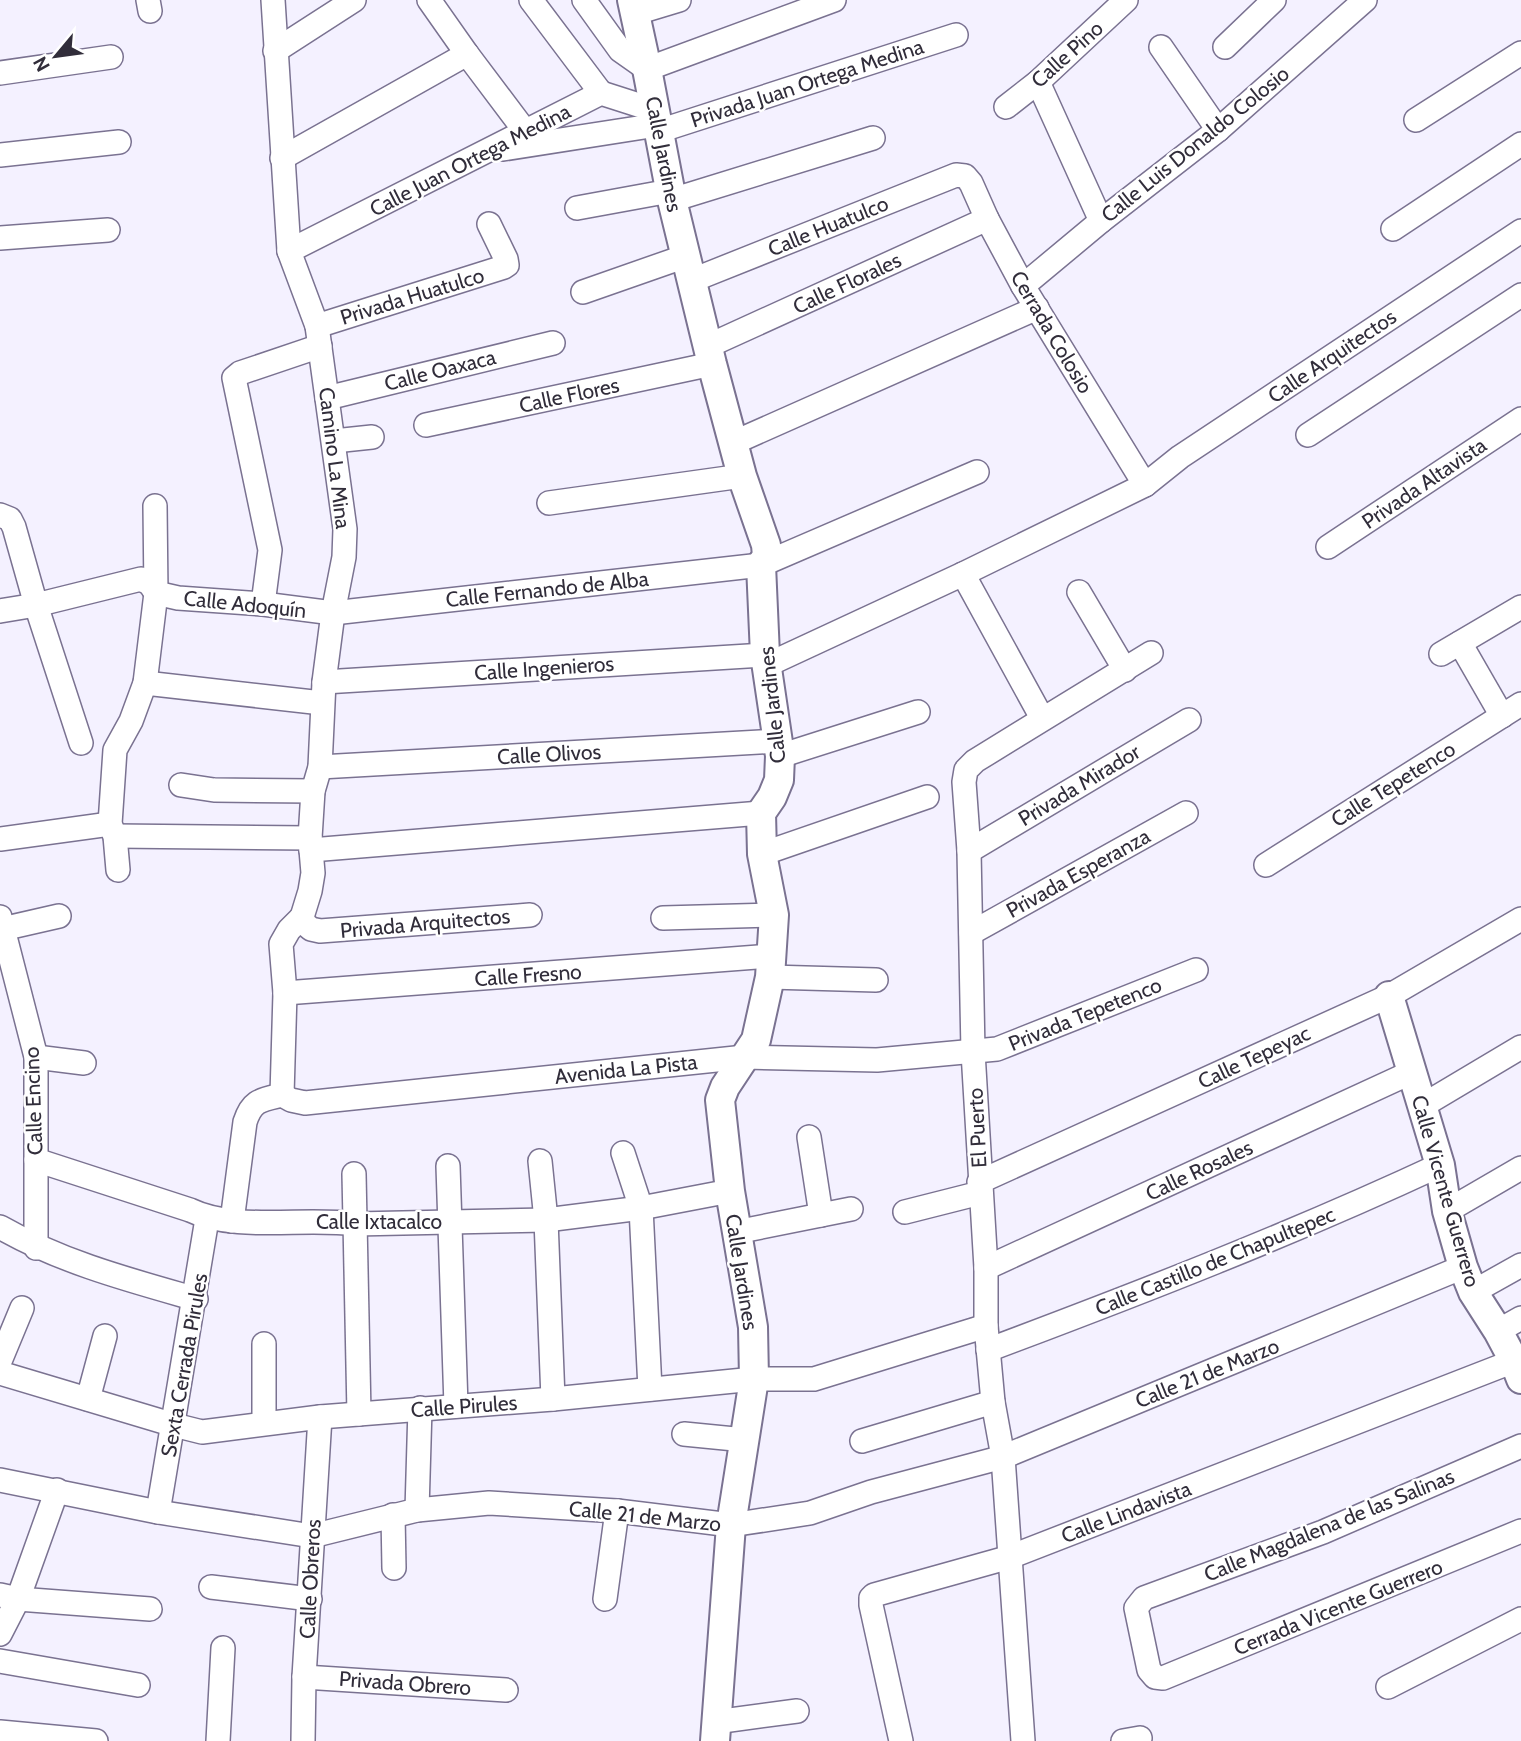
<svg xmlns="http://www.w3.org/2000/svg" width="1521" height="1741" viewBox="0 0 1521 1741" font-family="Cabin,sans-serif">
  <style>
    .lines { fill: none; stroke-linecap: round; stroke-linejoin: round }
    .minor-casing { stroke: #7a7291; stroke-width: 26 }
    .major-casing { stroke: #7a7291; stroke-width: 32 }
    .minor { stroke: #fff; stroke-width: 23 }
    .major { stroke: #fff; stroke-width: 28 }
    .labels { text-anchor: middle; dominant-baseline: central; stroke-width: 5; stroke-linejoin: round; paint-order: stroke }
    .street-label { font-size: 21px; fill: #312d3a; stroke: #fff }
  </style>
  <rect width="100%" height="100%" fill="#f4f1ff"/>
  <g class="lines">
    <defs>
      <g id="minor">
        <polyline points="148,0 150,11"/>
        <polyline points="273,0 289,251 317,326 345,529 344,557 333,613 324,682 320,767 313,791 310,838 313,873 310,891 302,917 305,924 311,929 320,931 530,915"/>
        <polyline points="429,0 467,54 525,131"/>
        <polyline points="531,0 601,93"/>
        <polyline points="584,0 620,50 647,69 834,0"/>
        <polyline points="636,13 679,0"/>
        <polyline points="1161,47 1218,130"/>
        <polyline points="1225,47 1274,0"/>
        <polyline points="275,51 354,0"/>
        <polyline points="0,73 111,57"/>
        <polyline points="1038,82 1101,221"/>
        <polyline points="1006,107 1038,82 1126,0"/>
        <polyline points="1416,120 1521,53"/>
        <polyline points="659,131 956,35"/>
        <polyline points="503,149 657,125"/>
        <polyline points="0,155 119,142"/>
        <polyline points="282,158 467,54"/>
        <polyline points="672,200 873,138"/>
        <polyline points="577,208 670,191"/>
        <polyline points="1393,229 1521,144"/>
        <polyline points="0,238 108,230"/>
        <polyline points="289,251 601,93 654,110"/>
        <polyline points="693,280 956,175 965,176 971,183 987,219 1023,286 1145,485"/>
        <polyline points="1023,286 1101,221 1218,130 1365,0"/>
        <polyline points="583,292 686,256"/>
        <polyline points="317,326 504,267 507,265 506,259 489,224"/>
        <polyline points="708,346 987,219"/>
        <polyline points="327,398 553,343"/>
        <polyline points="426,425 712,364"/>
        <polyline points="1308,435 1521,295"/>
        <polyline points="334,441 372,437"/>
        <polyline points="733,443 1037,308"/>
        <polyline points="549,503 742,476"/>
        <polyline points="0,515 10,519 14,527 36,605 81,743"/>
        <polyline points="1328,547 1521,419"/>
        <polyline points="963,574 1042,718"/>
        <polyline points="1079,592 1125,670"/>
        <polyline points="263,604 270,550 234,378 240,373 320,346"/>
        <polyline points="0,611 36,605 141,579 150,584 156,593 178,598 263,604 333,613 761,565 977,472"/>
        <polyline points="1460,643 1502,716"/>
        <polyline points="1441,654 1521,607"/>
        <polyline points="767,665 963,574 1145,485 1180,457 1521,231"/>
        <polyline points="324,682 765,655"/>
        <polyline points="145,683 322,703"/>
        <polyline points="780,756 918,712"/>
        <polyline points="320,767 778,741"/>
        <polyline points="181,785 214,790 313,791"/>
        <polyline points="115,836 310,838"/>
        <polyline points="0,839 110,824"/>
        <polyline points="311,850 761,813"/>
        <polyline points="969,851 1189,720"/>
        <polyline points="762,854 927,797"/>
        <polyline points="1266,865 1521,704"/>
        <polyline points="118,870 115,836 110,824 115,750 131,721 145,683 156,593 155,506"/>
        <polyline points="0,917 36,1057 36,1248"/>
        <polyline points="663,918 774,915"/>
        <polyline points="2,929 59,916"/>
        <polyline points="971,933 1186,813"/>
        <polyline points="770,977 876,980"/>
        <polyline points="285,993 771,956"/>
        <polyline points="36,1057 84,1063"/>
        <polyline points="282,1095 285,993 281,944 289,930 302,917"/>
        <polyline points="1422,1106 1521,1047"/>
        <polyline points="809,1137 821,1215"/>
        <polyline points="623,1153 641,1208 650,1389"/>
        <path d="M36,1160L190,1210C235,1232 304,1217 355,1224L546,1220L641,1208L730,1191"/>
        <polyline points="540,1161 546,1220 553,1399"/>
        <polyline points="448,1166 456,1406"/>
        <polyline points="354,1174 359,1414"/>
        <polyline points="979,1182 1389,996 1521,919"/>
        <polyline points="1447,1211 1521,1168"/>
        <polyline points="905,1212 980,1193"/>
        <path d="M232,1221L245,1122C252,1100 261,1100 282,1095L291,1100L305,1103L745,1057L877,1060L997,1049L1196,970"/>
        <path d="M0,1227C61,1262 129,1280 196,1299"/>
        <polyline points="736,1232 851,1209"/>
        <polyline points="986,1268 1412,1072"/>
        <polyline points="1473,1292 1521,1265"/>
        <polyline points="1498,1331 1521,1318"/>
        <polyline points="264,1344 264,1423"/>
        <path d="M988,1350C1140,1293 1292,1234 1440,1165"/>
        <polyline points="0,1361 22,1308"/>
        <polyline points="0,1373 174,1425 202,1432 320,1417 553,1399 754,1379 814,1379 986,1326"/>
        <polyline points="88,1399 105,1336"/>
        <polyline points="684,1434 745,1440"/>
        <polyline points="862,1441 993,1402"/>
        <polyline points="1521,1446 1323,1532 1144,1598 1136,1608 1149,1670 1155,1677 1163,1678 1521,1531"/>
        <polyline points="0,1480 158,1512 312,1536 417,1510 489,1503 617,1511 731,1525 810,1513 871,1492 1003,1457 1463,1267"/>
        <polyline points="417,1510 420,1408"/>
        <polyline points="158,1512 207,1219"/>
        <polyline points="393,1515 394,1568"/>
        <polyline points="211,1587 310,1599"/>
        <polyline points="0,1595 18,1599 150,1609"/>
        <polyline points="605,1599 617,1511"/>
        <polyline points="0,1634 18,1599 57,1490"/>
        <polyline points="0,1661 138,1685"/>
        <polyline points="304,1677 506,1690"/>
        <polyline points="1388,1687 1521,1619"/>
        <polyline points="715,1722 797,1711"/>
        <polyline points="0,1732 96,1741"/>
        <polyline points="218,1741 223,1648"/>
        <polyline points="303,1741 304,1677 320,1417"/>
        <polyline points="901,1741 871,1605 871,1598 874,1595 1010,1557 1514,1361"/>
        <polyline points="1023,1741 1003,1457 993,1402 986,1326 986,1268 973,1052 969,851 964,782 966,770 975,761 1151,653"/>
        <polyline points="1123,1741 1140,1738"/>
      </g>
      <g id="major">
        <polyline points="632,0 647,69 672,200 712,364 742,476 766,545 767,556 761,565 765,655 780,756 779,780 772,797 761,813 762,854 774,915 770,977 756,1040 725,1087 720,1100 730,1191 753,1327 754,1379 731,1525 715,1741"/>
        <polyline points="1389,996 1440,1165 1447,1211 1463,1267 1473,1292 1498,1331 1514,1361 1521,1379"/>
      </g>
    </defs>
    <!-- minor casing -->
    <use href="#minor" class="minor-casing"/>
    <!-- major casing -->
    <use href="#major" class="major-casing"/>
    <!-- minor -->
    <use href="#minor" class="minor"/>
    <!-- major -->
    <use href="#major" class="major"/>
  </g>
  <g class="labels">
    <!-- street labels -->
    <g class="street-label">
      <text transform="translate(1067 54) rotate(-42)">Calle Pino</text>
      <text transform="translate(807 83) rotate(-18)">Privada Juan Ortega Medina</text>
      <text transform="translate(1195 144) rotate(-39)">Calle Luis Donaldo Colosio</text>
      <text transform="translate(664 154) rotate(79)">Calle Jardines</text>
      <text transform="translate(470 160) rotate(-27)">Calle Juan Ortega Medina</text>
      <text transform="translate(828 226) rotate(-22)">Calle Huatulco</text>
      <text transform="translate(847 283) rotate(-25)">Calle Florales</text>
      <text transform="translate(412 296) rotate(-17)">Privada Huatulco</text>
      <text transform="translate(1052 332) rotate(59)">Cerrada Colosio</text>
      <text transform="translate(1332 356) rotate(-34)">Calle Arquitectos</text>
      <text transform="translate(440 370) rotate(-14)">Calle Oaxaca</text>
      <text transform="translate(569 395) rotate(-12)">Calle Flores</text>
      <text transform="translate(335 458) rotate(83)">Camino La Mina</text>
      <text transform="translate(1424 483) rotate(-34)">Privada Altavista</text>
      <text transform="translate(547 589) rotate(-6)">Calle Fernando de Alba</text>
      <text transform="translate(245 604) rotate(6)">Calle Adoquín</text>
      <text transform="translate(544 668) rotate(-4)">Calle Ingenieros</text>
      <text transform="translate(772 705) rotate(-96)">Calle Jardines</text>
      <text transform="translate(549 754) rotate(-3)">Calle Olivos</text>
      <text transform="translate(1393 784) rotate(-32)">Calle Tepetenco</text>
      <text transform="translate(1079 785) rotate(-31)">Privada Mirador</text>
      <text transform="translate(1078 873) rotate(-29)">Privada Esperanza</text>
      <text transform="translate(425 923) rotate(-5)">Privada Arquitectos</text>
      <text transform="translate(528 975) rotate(-4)">Calle Fresno</text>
      <text transform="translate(1085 1014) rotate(-22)">Privada Tepetenco</text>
      <text transform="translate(1254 1057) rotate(-25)">Calle Tepeyac</text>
      <text transform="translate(626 1069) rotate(-6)">Avenida La Pista</text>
      <text transform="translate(33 1101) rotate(-92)">Calle Encino</text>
      <text transform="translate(977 1128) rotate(-93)">El Puerto</text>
      <text transform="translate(1199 1170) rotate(-25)">Calle Rosales</text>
      <text transform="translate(1446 1191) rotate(74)">Calle Vicente Guerrero</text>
      <text x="379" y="1221">Calle Ixtacalco</text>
      <text transform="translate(1215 1261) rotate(-22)">Calle Castillo de Chapultepec</text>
      <text transform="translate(742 1272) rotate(81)">Calle Jardines</text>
      <text transform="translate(184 1365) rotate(-80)">Sexta Cerrada Pirules</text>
      <text transform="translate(1207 1373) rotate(-22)">Calle 21 de Marzo</text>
      <text transform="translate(464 1406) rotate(-4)">Calle Pirules</text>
      <text transform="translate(1126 1512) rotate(-21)">Calle Lindavista</text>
      <text transform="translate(645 1516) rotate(6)">Calle 21 de Marzo</text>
      <text transform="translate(1329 1525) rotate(-22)">Calle Magdalena de las Salinas</text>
      <text transform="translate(310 1579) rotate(-87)">Calle Obreros</text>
      <text transform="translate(1338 1607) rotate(-22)">Cerrada Vicente Guerrero</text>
      <text transform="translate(405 1683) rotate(4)">Privada Obrero</text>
    </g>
  </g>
  <!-- north arrow -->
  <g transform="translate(56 56) rotate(241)" stroke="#ffffff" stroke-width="5" paint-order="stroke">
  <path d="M0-5L12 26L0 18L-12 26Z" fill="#312d3a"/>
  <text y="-10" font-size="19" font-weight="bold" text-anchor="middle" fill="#312d3a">N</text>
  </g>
</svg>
